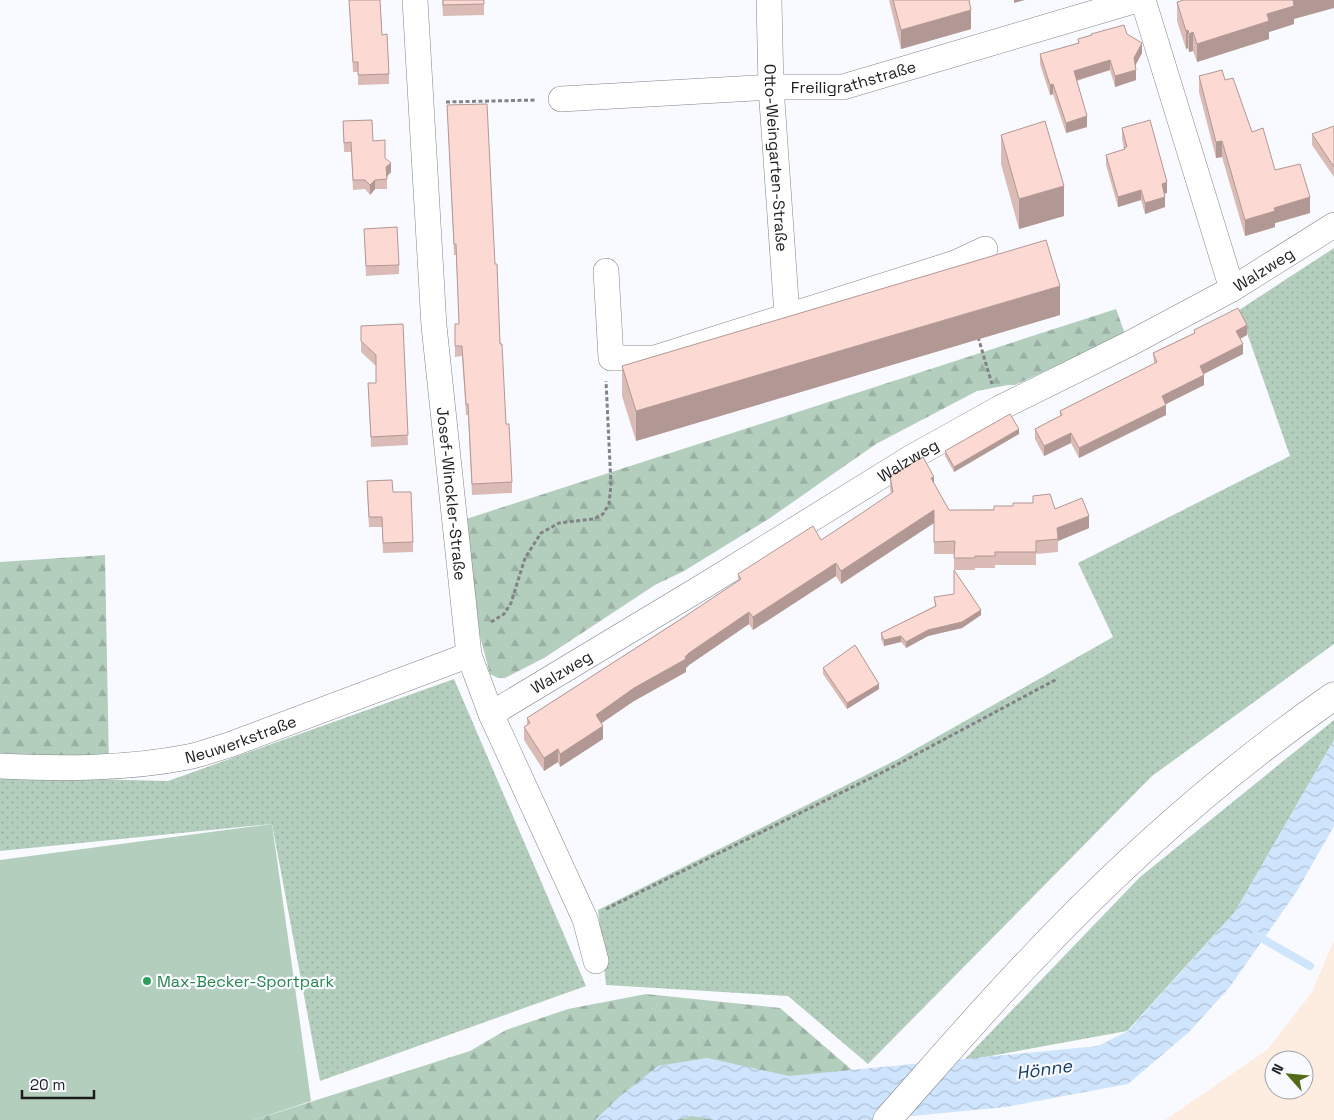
<svg xmlns="http://www.w3.org/2000/svg" width="1334" height="1120" viewBox="0 0 1334 1120" font-family="'Space Grotesk',sans-serif">
  <style>
    .industrial { fill: #fdede0; fill-rule: evenodd }
    .grass { fill: url(#grass-dots) }
    .forest { fill: url(#forest-firs) }
    .pitch { fill: #b4cebe }
    .water { fill: url(#water-waves) }
    .lines { fill: none; stroke-linecap: round; stroke-linejoin: round }
    .stream { stroke: #cfe4fd; stroke-width: 8 }
    .minor-casing { stroke: #82848a; stroke-width: 26 }
    .primary-casing { stroke: #82848a; stroke-width: 29 }
    .path { stroke: #828386; stroke-width: 3; stroke-dasharray: 4 2.5; stroke-linecap: butt }
    .minor { stroke: #fff; stroke-width: 25 }
    .primary { stroke: #fff; stroke-width: 28 }
    .wall { fill: #dabbb5 }
    .shaded-wall { fill: #b19894 }
    .building { fill: #fdd9d3; stroke: #b19894 }
    .leisure-dot { fill: #2e9e5b; stroke: #f8faff; stroke-width: 2 }
    .labels { text-anchor: middle; dominant-baseline: central; stroke-width: 4.5; stroke-linejoin: round; paint-order: stroke }
    .street-label { font-size: 16px; fill: #1c1c1e; stroke: #f8faff }
    .leisure-label { font-size: 16px; fill: #27864d; stroke: #f8faff; text-anchor: start }
    .water-label { font-size: 18px; font-style: italic; fill: #173c64; stroke: #f8faff }
  </style>
  <defs>
    <pattern id="grass-dots" width="8" height="8" patternUnits="userSpaceOnUse" patternTransform="scale(1.25)"><rect width="8" height="8" fill="#b4cebe"/><path d="M2 2h.1M6 6h.1" fill="none" stroke="#9ab0a3" stroke-width="1.8" stroke-linecap="round"/></pattern>
    <pattern id="forest-firs" width="22" height="20" patternUnits="userSpaceOnUse" patternTransform="scale(1.25)"><rect width="22" height="20" fill="#b4cebe"/><path d="M5 1l3.5 6h-7zM16 11l3.5 6h-7z" fill="#9ab0a3"/></pattern>
    <pattern id="water-waves" width="16" height="10" patternUnits="userSpaceOnUse" patternTransform="scale(1.25)"><rect width="16" height="10" fill="#cfe4fd"/><path d="M0 5q4-4 8 0t8 0" fill="none" stroke="#b1c3d8"/></pattern>
  </defs>
  <rect width="100%" height="100%" fill="#f8faff"/>
  <!-- industrial -->
  <path class="industrial" d="M1334,940V1120H1165L1267,1050L1312,992ZM1274,1060H1304V1090H1274Z"/>
  <!-- grass -->
  <g class="grass">
    <polygon points="1334,248 1334,644 1152,776 868,1064 788,996 606,985 598,910 898,759 1113,637 1078,563 1290,456 1239,310"/>
    <polygon points="454,679 586,986 320,1081 272,824 0,851 0,777 168,781"/>
    <polygon points="1334,720 1334,740 1235,912 1127,1031 963,1061 1140,877"/>
  </g>
  <!-- forest -->
  <g class="forest">
    <polygon points="1116,309 1125,334 1015,385 1008,385 977,391 876,444 770,518 684,571 655,585 544,658 505,678 498,678 490,674 476,621 463,520"/>
    <polygon points="105,555 109,766 0,766 0,562"/>
    <polygon points="646,994 780,1008 859,1076 814,1120 254,1120 470,1051 506,1030 568,1009"/>
  </g>
  <!-- pitch -->
  <polygon class="pitch" points="272,824 311,1101 254,1120 0,1120 0,860"/>
  <!-- water -->
  <polygon class="water" points="1334,740 1334,826 1297,891 1229,988 1189,1032 1128,1084 1006,1107 870,1120 714,1120 692,1116 677,1120 595,1120 619,1097 658,1066 707,1058 789,1076 1098,1046 1128,1031 1235,912"/>
  <g class="lines">
    <!-- stream -->
    <polyline class="stream" points="1256,935 1310,966"/>
    <defs>
      <g id="minor">
        <path id="s1" d="M415,0L434,326L469,655L491,714L585,919L596,961"/>
        <path id="s2" d="M769,0L771,87L787,315"/>
        <polyline points="1143,0 1232,289"/>
        <path id="s3" d="M561,99L771,87H843L1137,0"/>
        <polyline points="606,271 611,358 655,358 955,263 985,249"/>
        <path id="s4" d="M491,714L707,584L912,457L1000,408L1129,344L1232,289L1334,225"/>
        <path id="s5" d="M0,766C63,769 126,769 188,757C202,754 215,749 229,745L469,655"/>
      </g>
      <path id="primary" d="M887,1120C934,1067 980,1013 1029,962C1121,864 1223,773 1334,696"/>
    </defs>
    <!-- minor casing -->
    <use href="#minor" class="minor-casing"/>
    <!-- primary casing -->
    <use href="#primary" class="primary-casing"/>
    <!-- path -->
    <g class="path">
      <polyline points="446,102 537,100"/>
      <polyline points="978,337 992,384"/>
      <polyline points="491,622 504,614 511,603 525,558 541,533 559,523 594,519 603,514 609,504 611,485 606,381"/>
      <polyline points="606,909 885,771 1057,679"/>
    </g>
    <!-- minor -->
    <use href="#minor" class="minor"/>
    <!-- primary -->
    <use href="#primary" class="primary"/>
  </g>
  <!-- wall -->
  <g class="wall">
    <polygon points="349,0 380,0 382,35 389,74 389,84 358,85 358,72 353,72"/>
    <polygon points="442,0 484,0 484,15 443,16"/>
    <polygon points="889,0 969,0 971,29 901,49"/>
    <polygon points="1177,2 1294,19 1294,24 1269,32 1269,39 1197,62 1193,51 1189,52 1188,48 1186,49 1177,21"/>
    <polygon points="1091,34 1127,34 1142,53 1135,65 1136,80 1115,87 1110,70 1077,81 1087,127 1066,133 1053,94 1050,95 1040,64 1040,54 1078,43 1078,39 1091,35"/>
    <polygon points="1199,76 1225,80 1252,132 1275,170 1310,213 1275,223 1275,227 1245,236 1222,157 1216,158 1199,92"/>
    <polygon points="447,105 495,264 506,424 512,482 512,493 472,495 468,415 466,415 462,356 455,357 455,324 459,324 456,255 454,255"/>
    <polygon points="343,121 373,141 385,158 391,172 387,177 387,189 375,189 370,195 365,189 353,190 351,152 344,152"/>
    <polygon points="1334,126 1334,177 1312,145 1312,134"/>
    <polygon points="1122,128 1167,193 1164,194 1165,207 1145,214 1141,200 1118,207 1106,165 1106,155 1124,149 1122,139"/>
    <polygon points="1001,135 1064,216 1019,229 1001,164"/>
    <polygon points="364,229 399,265 399,274 366,276"/>
    <polygon points="1060,315 636,441 622,396 622,366"/>
    <polygon points="403,324 408,445 371,447 368,383 376,383 376,366 361,352 361,326"/>
    <polygon points="1194,330 1247,335 1240,339 1243,354 1203,374 1204,385 1166,404 1166,415 1079,458 1071,443 1044,456 1035,439 1035,429 1060,416 1060,411 1154,364 1153,353 1194,333"/>
    <polygon points="1019,434 954,472 945,456 945,451"/>
    <polygon points="890,476 934,484 949,510 1055,509 1089,528 1058,541 1058,552 1036,554 1036,565 995,565 995,568 975,568 975,570 954,570 954,554 934,554 934,523 841,584 836,576 753,630 749,624 689,665 686,668 686,672 634,701 601,723 603,739 560,767 558,762 544,771 524,740 524,727 527,726 527,718 681,619 738,581 738,574 821,540 891,494 890,489"/>
    <polygon points="367,491 393,492 413,542 413,552 383,553 382,527 369,527"/>
    <polygon points="934,597 981,615 962,628 928,636 906,648 901,642 884,646 881,639 881,633 935,606"/>
    <polygon points="823,668 879,689 847,709 823,674"/>
  </g>
  <!-- shaded-wall -->
  <g class="shaded-wall">
    <polygon points="1014,0 1025,0 1014,3"/>
    <polygon points="1293,0 1334,0 1334,8 1294,19 1294,24 1269,32 1269,39 1197,62 1197,44 1267,14"/>
    <polygon points="971,10 971,29 901,49 901,30"/>
    <polygon points="1188,30 1188,48 1186,49 1186,31"/>
    <polygon points="1193,32 1193,51 1189,52 1189,34"/>
    <polygon points="1142,43 1142,53 1134,68 1134,58"/>
    <polygon points="1110,60 1110,70 1074,81 1074,71"/>
    <polygon points="1136,70 1136,80 1115,87 1115,76"/>
    <polygon points="1053,84 1053,94 1050,95 1050,85"/>
    <polygon points="1087,116 1087,127 1066,133 1066,123"/>
    <polygon points="1222,141 1222,157 1216,158 1216,142"/>
    <polygon points="391,163 391,172 386,177 386,167"/>
    <polygon points="375,180 375,189 370,195 370,185"/>
    <polygon points="1167,182 1167,193 1162,194 1162,184"/>
    <polygon points="1064,186 1064,216 1019,229 1019,199"/>
    <polygon points="1141,190 1141,200 1118,207 1118,197"/>
    <polygon points="1165,197 1165,207 1145,214 1145,203"/>
    <polygon points="1310,197 1310,213 1275,223 1275,227 1245,236 1245,220 1274,208"/>
    <polygon points="1060,286 1060,315 636,441 636,411"/>
    <polygon points="1247,325 1247,335 1236,341 1236,331"/>
    <polygon points="1243,344 1243,354 1200,376 1200,366"/>
    <polygon points="1204,375 1204,385 1162,406 1162,396"/>
    <polygon points="1166,405 1166,415 1079,458 1079,448"/>
    <polygon points="1019,429 1019,434 954,472 954,467"/>
    <polygon points="1071,433 1071,443 1044,456 1044,446"/>
    <polygon points="934,477 934,489 931,478"/>
    <polygon points="934,510 934,523 841,584 841,571"/>
    <polygon points="1089,516 1089,528 1058,541 1057,528"/>
    <polygon points="836,563 836,576 753,630 753,617"/>
    <polygon points="981,610 981,615 962,628 928,636 906,648 906,642 928,630"/>
    <polygon points="749,612 749,624 689,665 686,668 686,672 634,701 596,727 596,715 634,688 689,653"/>
    <polygon points="901,636 901,642 884,646 884,640"/>
    <polygon points="879,684 879,689 847,709 847,703"/>
    <polygon points="603,726 603,739 560,767 560,754"/>
    <polygon points="558,749 558,762 544,771 544,758"/>
  </g>
  <!-- building -->
  <g class="building">
    <polygon points="349,0 380,0 382,35 387,34 389,74 358,75 358,62 353,62"/>
    <polygon points="443,0 484,0 484,4 443,5"/>
    <polygon points="893,0 969,0 971,10 901,30"/>
    <polygon points="1184,0 1295,0 1293,0 1294,6 1267,14 1269,21 1197,44 1193,32 1189,34 1188,30 1186,31 1177,2"/>
    <polygon points="1124,25 1127,34 1142,43 1134,58 1136,70 1115,76 1110,60 1074,71 1087,116 1066,123 1053,84 1050,85 1040,54 1079,43 1078,39 1092,35 1091,34"/>
    <polygon points="1222,70 1225,80 1233,78 1252,132 1263,128 1275,170 1300,164 1310,197 1274,208 1275,211 1245,220 1222,141 1216,142 1199,76"/>
    <polygon points="487,104 495,264 497,264 500,344 502,344 506,424 509,424 512,482 472,484 468,404 466,404 462,346 455,346 455,324 459,324 456,244 454,244 447,105"/>
    <polygon points="372,120 373,141 385,140 385,158 391,163 386,167 387,179 375,180 370,185 365,180 353,180 351,142 344,143 343,121"/>
    <polygon points="1150,120 1167,182 1162,184 1165,197 1145,203 1141,190 1118,197 1106,155 1125,149 1124,147 1127,147 1122,128"/>
    <polygon points="1045,121 1064,186 1019,199 1001,135"/>
    <polygon points="1334,126 1334,167 1312,134"/>
    <polygon points="397,227 399,265 366,266 364,229"/>
    <polygon points="1046,240 1060,286 636,411 622,366"/>
    <polygon points="1238,308 1247,325 1236,331 1243,344 1200,366 1204,375 1162,396 1166,405 1079,448 1071,433 1044,446 1035,429 1062,415 1060,411 1157,362 1153,353 1195,333 1194,330"/>
    <polygon points="403,324 408,435 371,437 368,383 376,383 376,355 361,341 361,326"/>
    <polygon points="1010,414 1019,429 954,467 945,451"/>
    <polygon points="923,457 934,477 931,478 949,510 994,510 994,506 1013,506 1013,503 1033,503 1033,496 1050,494 1055,509 1082,498 1089,516 1057,528 1058,539 1036,541 1036,552 995,552 995,556 975,556 975,558 954,558 955,541 934,542 934,510 841,571 836,563 753,617 749,612 689,653 685,657 686,659 634,688 596,715 603,726 560,754 558,749 544,758 524,727 530,723 527,718 681,619 741,579 738,574 813,526 821,540 856,517 893,492 890,476"/>
    <polygon points="392,480 393,492 411,492 413,542 383,543 382,517 369,517 367,481"/>
    <polygon points="954,570 981,610 962,622 928,630 906,642 901,636 884,640 881,633 936,606 934,597 954,594"/>
    <polygon points="855,645 879,684 847,703 823,668"/>
  </g>
  <!-- markers -->
  <circle class="leisure-dot" cx="147" cy="981" r="5"/>
  <g class="labels">
    <!-- street labels -->
    <g class="street-label">
      <text stroke="none"><textPath href="#s3" startOffset="294">Freiligrathstraße</textPath></text>
      <text stroke="none"><textPath href="#s2" startOffset="158">Otto-Weingarten-Straße</textPath></text>
      <text stroke="none"><textPath href="#s4" startOffset="892">Walzweg</textPath></text>
      <text stroke="none"><textPath href="#s4" startOffset="488">Walzweg</textPath></text>
      <text stroke="none"><textPath href="#s1" startOffset="495">Josef-Winckler-Straße</textPath></text>
      <text stroke="none"><textPath href="#s4" startOffset="82">Walzweg</textPath></text>
      <text stroke="none"><textPath href="#s5" startOffset="244">Neuwerkstraße</textPath></text>
    </g>
    <!-- leisure labels -->
    <g class="leisure-label">
      <text x="157" y="981">Max-Becker-Sportpark</text>
    </g>
    <!-- water labels -->
    <g class="water-label">
      <text transform="translate(1044 1069) rotate(-8)">Hönne</text>
    </g>
  </g>
  <!-- north arrow -->
  <g transform="translate(1289 1075) rotate(297)"><circle r="24" fill="#f8faff" stroke="#a0a1a5"/>
  <path d="M0-4L9 19L0 12L-9 19Z" fill="#536a1a"/>
  <text y="-8" font-size="14" font-weight="bold" text-anchor="middle" fill="#1c1c1e">N</text>
  </g>
  <!-- scale -->
  <path d="M22 1090v8h72v-8" fill="none" stroke="#1c1c1e" stroke-width="2.5"/>
  <text x="30" y="1090" font-size="15" fill="#1c1c1e" stroke="#f8faff" stroke-width="4" paint-order="stroke">20 m</text>
</svg>
